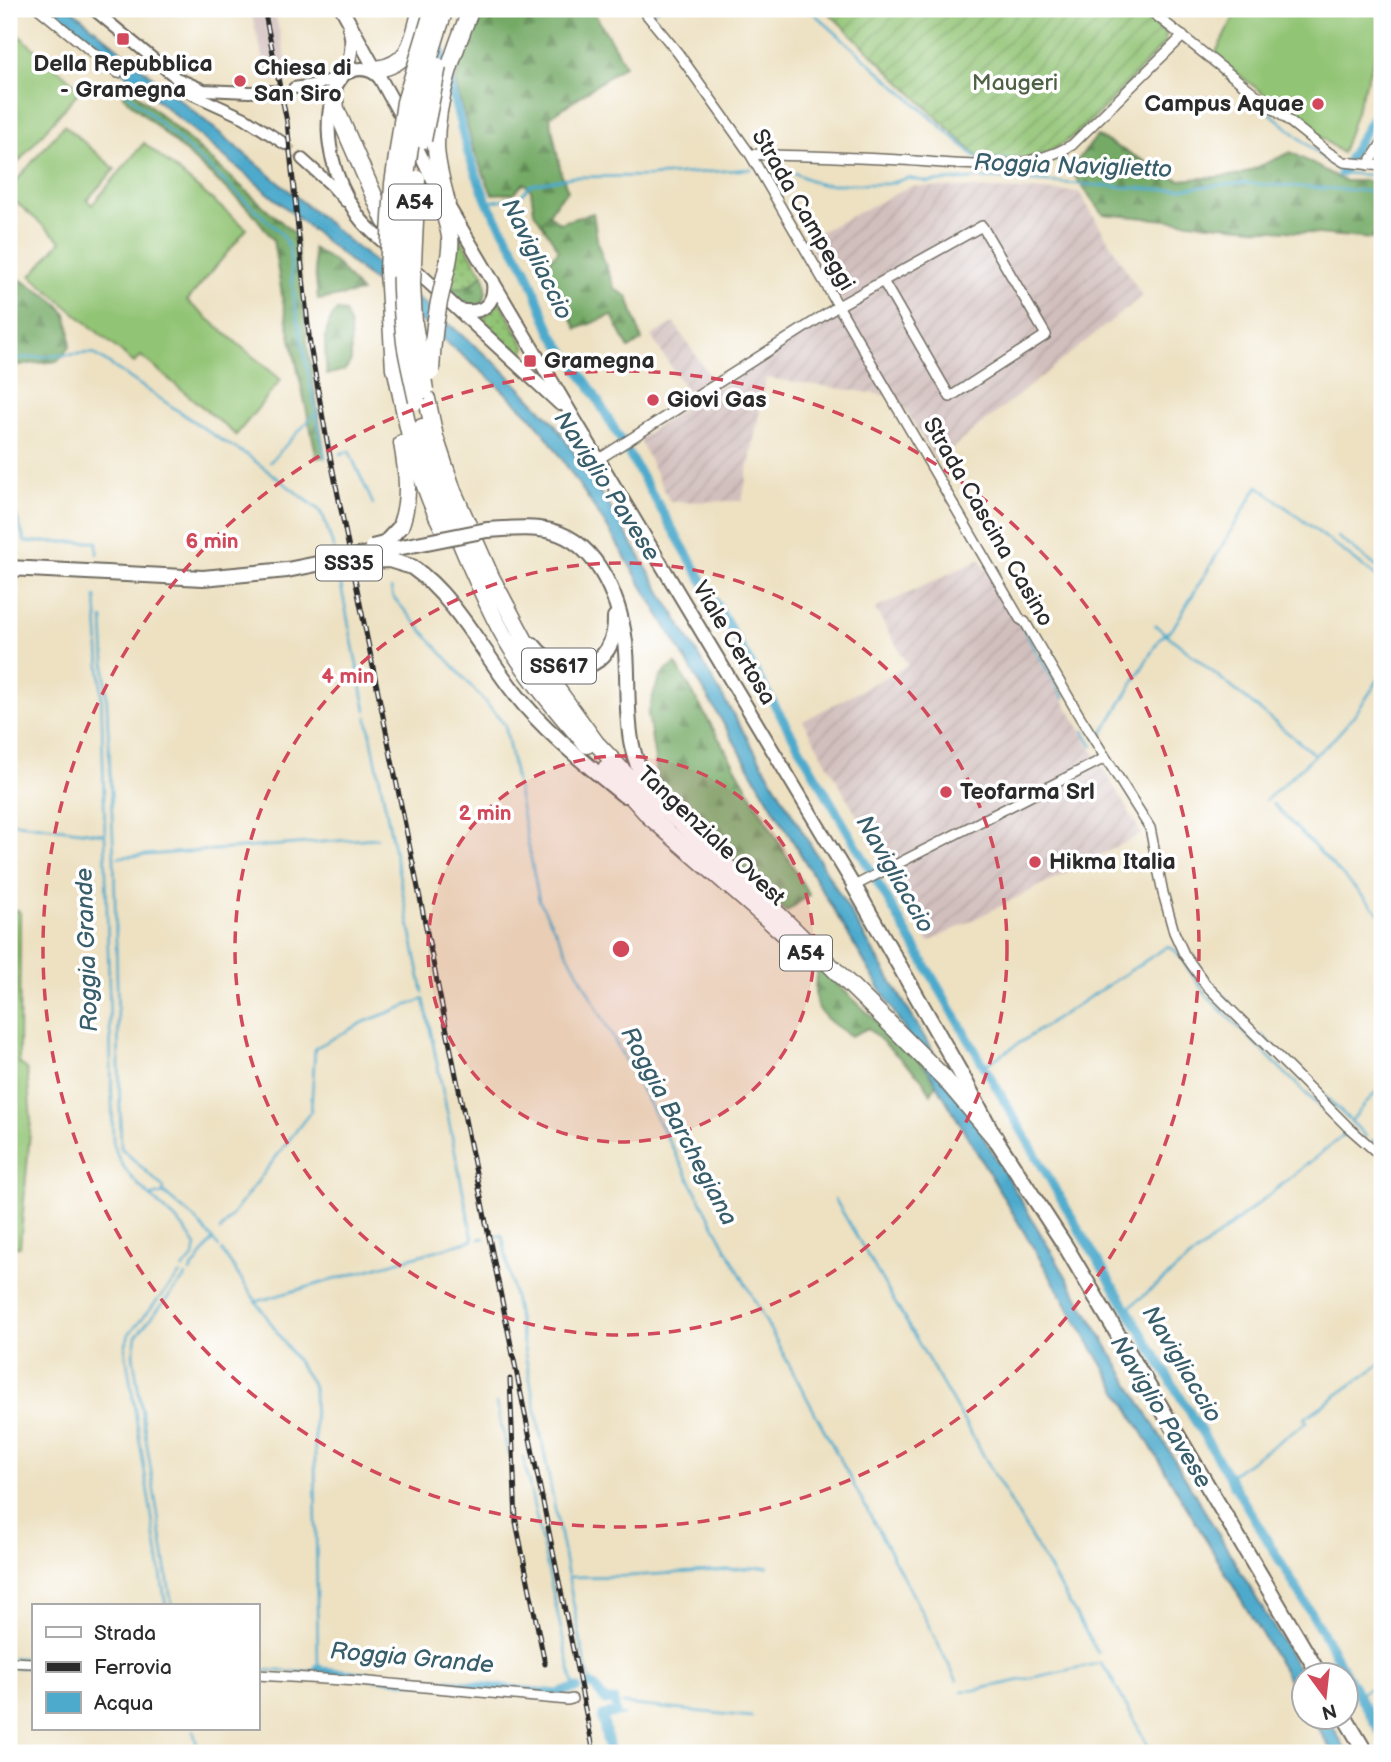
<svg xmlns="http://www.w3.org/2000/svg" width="1391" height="1762" viewBox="0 0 1391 1762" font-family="'Balsamiq Sans',sans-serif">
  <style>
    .industrial { fill: url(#industrial-furrows) }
    .railway { fill: #d1bfbd }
    .grass { fill: url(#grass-dots); stroke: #5e7850; stroke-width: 2 }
    .forest { fill: url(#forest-firs); stroke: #506a48; stroke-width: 2 }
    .garden { fill: url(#garden-furrows); stroke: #5e7850; stroke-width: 2 }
    .pitch { fill: #92c475; stroke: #5e7850; stroke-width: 2 }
    .water { fill: #4daacc; stroke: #3c6a7c; stroke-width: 2 }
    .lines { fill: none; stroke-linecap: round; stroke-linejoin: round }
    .stream { stroke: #4daacc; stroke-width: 2.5 }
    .canal { stroke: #4daacc; stroke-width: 9 }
    .tertiary-tunnel { stroke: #c6bda4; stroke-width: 10; stroke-dasharray: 10 5; stroke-linecap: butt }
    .minor-casing { stroke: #6f6b60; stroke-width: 12 }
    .tertiary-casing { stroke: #6f6b60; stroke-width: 14 }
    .secondary-casing { stroke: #6f6b60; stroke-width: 16 }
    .primary-casing { stroke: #6f6b60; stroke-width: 18 }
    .trunk-casing { stroke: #6f6b60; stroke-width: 18 }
    .motorway-casing { stroke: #6f6b60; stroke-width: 19 }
    .minor { stroke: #fff; stroke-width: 9 }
    .tertiary { stroke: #fff; stroke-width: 10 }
    .secondary { stroke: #fff; stroke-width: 12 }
    .primary { stroke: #fff; stroke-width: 14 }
    .trunk { stroke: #fff; stroke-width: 14 }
    .motorway { stroke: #fff; stroke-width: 16 }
    .rail-casing { stroke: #2b2b2b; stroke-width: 5 }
    .rail { stroke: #fff; stroke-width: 2.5; stroke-dasharray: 8; stroke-linecap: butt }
    .trunk-bridge-casing { stroke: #6f6b60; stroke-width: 18; stroke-linecap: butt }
    .motorway-bridge-casing { stroke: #6f6b60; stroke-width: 19; stroke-linecap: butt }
    .trunk-bridge { stroke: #fff; stroke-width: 14 }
    .motorway-bridge { stroke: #fff; stroke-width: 16 }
    .ring { fill: none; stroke: #d1495b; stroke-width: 3.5; stroke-dasharray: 12 9 }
    .poi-dot { fill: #d1495b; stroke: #fff; stroke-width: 2.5 }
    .labels { text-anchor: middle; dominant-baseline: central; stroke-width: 7; stroke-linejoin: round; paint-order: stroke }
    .shield { fill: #fff; stroke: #6b6b6b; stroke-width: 2 }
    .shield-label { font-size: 21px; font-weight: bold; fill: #2b2b2b }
    .poi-label { font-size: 23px; font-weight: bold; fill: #2b2b2b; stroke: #fff; text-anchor: start }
    .park-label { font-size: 23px; fill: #4f6145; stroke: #fff }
    .street-label { font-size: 23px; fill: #2b2b2b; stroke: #fff }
    .water-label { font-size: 24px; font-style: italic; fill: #395e6b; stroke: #fff }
    .centre { fill: #d1495b; stroke: #fff; stroke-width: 3.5 }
    .ring-label { font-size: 21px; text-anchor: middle; font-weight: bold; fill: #d1495b; stroke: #fff; stroke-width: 7; stroke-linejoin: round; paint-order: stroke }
  </style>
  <defs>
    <pattern id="industrial-furrows" width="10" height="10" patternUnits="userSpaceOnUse" patternTransform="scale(1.75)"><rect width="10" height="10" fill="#d1bfbd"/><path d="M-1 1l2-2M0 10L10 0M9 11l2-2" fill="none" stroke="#b4a4a3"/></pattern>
    <pattern id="grass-dots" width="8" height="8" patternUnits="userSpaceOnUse" patternTransform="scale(1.75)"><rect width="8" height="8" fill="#92c475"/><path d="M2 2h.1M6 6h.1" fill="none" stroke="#779f60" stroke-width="1.8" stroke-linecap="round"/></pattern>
    <pattern id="forest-firs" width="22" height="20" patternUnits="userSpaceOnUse" patternTransform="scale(1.75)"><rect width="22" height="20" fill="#75aa66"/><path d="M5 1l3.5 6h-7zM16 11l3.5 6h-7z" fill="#608b54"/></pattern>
    <pattern id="garden-furrows" width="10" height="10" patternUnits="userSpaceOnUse" patternTransform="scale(1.75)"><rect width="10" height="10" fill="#92c475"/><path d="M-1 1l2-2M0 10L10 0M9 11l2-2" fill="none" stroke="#779f60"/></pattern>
  </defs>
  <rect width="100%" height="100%" fill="#fff"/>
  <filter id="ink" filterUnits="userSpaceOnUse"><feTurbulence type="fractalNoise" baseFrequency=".0143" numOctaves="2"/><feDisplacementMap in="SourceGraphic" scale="14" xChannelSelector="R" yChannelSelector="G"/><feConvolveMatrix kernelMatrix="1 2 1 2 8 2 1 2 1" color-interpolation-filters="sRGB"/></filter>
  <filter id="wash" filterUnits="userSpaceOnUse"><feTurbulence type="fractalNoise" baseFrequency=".00686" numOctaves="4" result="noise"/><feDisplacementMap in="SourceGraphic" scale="28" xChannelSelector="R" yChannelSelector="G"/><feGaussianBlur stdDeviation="1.57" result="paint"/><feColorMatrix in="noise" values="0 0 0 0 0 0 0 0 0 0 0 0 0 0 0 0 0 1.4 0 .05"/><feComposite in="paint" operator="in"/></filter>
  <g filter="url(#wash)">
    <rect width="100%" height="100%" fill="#ede1c2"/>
    <!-- industrial -->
    <g class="industrial">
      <polygon points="911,186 1079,192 1142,296 936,461 898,397 766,378 742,501 670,502 639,439 694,402 651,336 674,323 718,388 846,308 806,239"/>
      <polygon points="980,559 1142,834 929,942 803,721 908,665 875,609"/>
    </g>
    <!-- railway -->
    <polygon class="railway" points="250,9 274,9 290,76 269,80"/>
    <!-- grass -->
    <g class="grass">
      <path d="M454,228L483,274C472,285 464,292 448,286Z"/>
      <polygon points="499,300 526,348 521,356 517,357 477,320 488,314"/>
    </g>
    <!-- forest -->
    <g class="forest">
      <polygon points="477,9 592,9 625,65 550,117 561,173 568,191 558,200 549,214 559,223 593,213 598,245 615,289 628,297 642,340 629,349 612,315 577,329 543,267 559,250 534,212 531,190 524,183 514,193 492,194 474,151 455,83 470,26"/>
      <polygon points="129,87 296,235 308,348 325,456 317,458 284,307 273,240 252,212 123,96"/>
      <polygon points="1097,136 1179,180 1240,175 1291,152 1344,181 1382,181 1382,240 1103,214 1070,170"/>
      <polygon points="313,248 336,263 361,292 318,300"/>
      <path d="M9,274C23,281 58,299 65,313C70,323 70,335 70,346L58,361L9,366Z"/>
      <path d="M483,274C490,289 486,314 463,306C457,303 451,297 446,292L448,286C464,292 472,285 483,274Z"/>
      <path d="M336,311L345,312L350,327L351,361L345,370L327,375C325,352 321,330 336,311Z"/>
      <polygon points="676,664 809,895 786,912 659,787 648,714 655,689 663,673"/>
      <path d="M818,966L938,1079L931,1094L921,1078L868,1028L851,1036C817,1014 810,1007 818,966Z"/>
    </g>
    <!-- garden -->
    <path class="garden" d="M825,9H1141L1144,16L1166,34L1165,43C1136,73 1081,141 1043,154C1023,161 1000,159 979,158Z"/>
    <!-- pitch -->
    <g class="pitch">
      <polygon points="1238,9 1382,9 1382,35 1342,153 1214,56"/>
      <polygon points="9,27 81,89 9,173"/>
      <polygon points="64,125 115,169 87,200 92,205 144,143 247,229 187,301 281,380 236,435 141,356 134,363 31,276 61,241 9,196 9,189"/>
      <polygon points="9,910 18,910 20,913 19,1063 27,1069 31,1120 20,1247 9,1247"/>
    </g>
    <!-- water -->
    <g class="water">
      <polygon points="48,9 71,9 499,366 554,423 614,513 1303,1677 1303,1704 609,530 550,441 531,417 493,381"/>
      <polygon points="1311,1717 1327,1717 1348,1753 1333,1753"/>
    </g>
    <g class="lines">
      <!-- stream -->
      <g class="stream">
        <polyline points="809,9 978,159 1008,160"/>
        <polyline points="649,14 658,9"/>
        <polyline points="127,93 280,232 289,247 295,307 325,458"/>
        <polyline points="1263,107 1341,173 1382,176"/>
        <polyline points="765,171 794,173 819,184 887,184 908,178 928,182 988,178 1166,190 1242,183 1382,192"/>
        <polyline points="487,202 520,197 530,185 572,177 651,176 751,169"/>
        <polyline points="9,359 93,353 221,440 247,455 318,509 324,518 336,556"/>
        <polyline points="340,454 349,451 373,504"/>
        <polyline points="270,462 314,415"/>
        <polyline points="9,494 25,542 97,542 97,554"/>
        <polyline points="1338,537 1382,571"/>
        <polyline points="337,566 366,710"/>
        <polyline points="391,589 393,597 505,725 539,900 913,1595 957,1681"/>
        <path d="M96,597L101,684L113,1141C119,1176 156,1199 179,1223C186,1230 191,1238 196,1246L194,1256L183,1269"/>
        <polyline points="103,619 114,857 121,1148 163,1187 164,1193"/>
        <polyline points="1021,625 1064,698"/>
        <polyline points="1155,625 1315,755 1266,800"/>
        <polyline points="367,716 423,992"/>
        <polyline points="1084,731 1093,746"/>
        <polyline points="1098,741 1160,638 1173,628 1258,486 1382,581"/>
        <path d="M1315,755C1344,733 1363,704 1382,674"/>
        <polyline points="1273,804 1382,916"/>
        <polyline points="9,822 104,834"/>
        <polyline points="119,857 377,838"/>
        <polyline points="1201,971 1232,1005"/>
        <polyline points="1262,1035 1367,1137"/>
        <polyline points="984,1066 1168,946 1176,951 1207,996 1346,1133 1127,1309"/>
        <polyline points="1351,1121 1382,1085"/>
        <polyline points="1372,1140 1382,1150"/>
        <polyline points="150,1197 164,1193 197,1221 219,1247"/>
        <polyline points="835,1199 1098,1653"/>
        <polyline points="220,1231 311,1111 315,1048 364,1022 424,999 473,1240 255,1302"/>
        <polyline points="497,1236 502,1235 586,1669 593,1685"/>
        <polyline points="479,1239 484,1238"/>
        <polyline points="222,1251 311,1382 314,1391 318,1668 307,1672 257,1670"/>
        <polyline points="190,1272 212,1241"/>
        <polyline points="496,1403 508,1453"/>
        <polyline points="523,1457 574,1688"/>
        <polyline points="1229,1476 1307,1422 1305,1418 1382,1363"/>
        <polyline points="568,1577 630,1576 768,1567"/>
        <polyline points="166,1606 125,1348 129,1334 180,1274"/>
        <polyline points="172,1606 133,1355 136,1336 186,1276"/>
        <polyline points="13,1658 23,1658"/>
        <polyline points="9,1667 33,1668"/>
        <polyline points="962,1691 975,1690 1100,1663 1109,1674 1152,1753"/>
        <polyline points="1358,1695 1382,1681"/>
        <polyline points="623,1704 752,1717"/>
        <polyline points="1377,1726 1382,1724"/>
        <polyline points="193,1729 199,1753"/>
        <polyline points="614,1753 607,1718 624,1715"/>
      </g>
      <!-- canal -->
      <g class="canal">
        <polyline points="438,39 468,153 487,202 527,271 551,332 590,387 1081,1233 1303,1599 1382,1736"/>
        <polyline points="1349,158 1382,103"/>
        <polyline points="1341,173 1345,167"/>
        <polyline points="318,1668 321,1671 559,1694 563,1691"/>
        <polyline points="588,1685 593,1685 605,1701 614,1700 615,1705"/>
        <polyline points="568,1690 577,1688"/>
        <polyline points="609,1753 602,1720 603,1715 614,1713 616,1711"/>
      </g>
    </g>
  </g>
  <g filter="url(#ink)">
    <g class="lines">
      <!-- tertiary-tunnel -->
      <polyline class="tertiary-tunnel" points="285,144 302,159"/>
      <defs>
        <g id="minor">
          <polyline points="39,9 118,73"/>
          <polyline points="642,9 678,53 750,154 1020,619 1025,622 1080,717 1150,828 1163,893 1174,932 1184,954 1206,985 1348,1127 1382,1157"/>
          <polyline points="1148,9 1328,152 1344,162 1382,166"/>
          <path d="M750,154C800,156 850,157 900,160C959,163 1017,176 1072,145L1183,36"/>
          <polyline points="1368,165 1382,143"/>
          <polyline points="599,459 840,305 883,281 950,397 1046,335 982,226 883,281"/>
          <polyline points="854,886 1105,758"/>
          <polyline points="9,1662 33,1663"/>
          <polyline points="257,1675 358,1681 568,1700 572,1699"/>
        </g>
        <g id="tertiary">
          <polyline points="93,9 174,76 190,93 245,118 285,144"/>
          <polyline points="179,79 204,90 249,92 277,91"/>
          <polyline points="294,88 319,84 343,75"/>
          <polyline points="302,159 331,185 345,201"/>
        </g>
        <g id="secondary">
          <polyline points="342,9 403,120"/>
          <path d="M349,28C354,43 351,61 343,75C340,80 337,83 335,88C320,132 333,179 358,216C367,229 381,239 393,250"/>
          <path d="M343,75C356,67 369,66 380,78"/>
          <polyline points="411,136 435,184 576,422 854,886"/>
          <polyline points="409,264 560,404"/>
          <path d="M460,310C482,315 496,304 493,281"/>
        </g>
        <g id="primary">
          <polyline points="854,886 965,1081 995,1138 1066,1247 1319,1674"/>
          <polyline points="1344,1716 1366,1753"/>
        </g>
        <g id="trunk">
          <path d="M487,530C508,529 531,526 551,531C600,543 622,605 626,651C630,703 620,756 658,798"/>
          <path d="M412,567C454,596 482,651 514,692C545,732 585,763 624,795"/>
          <polyline points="9,568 203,578 287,570"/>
          <path d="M533,645C564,685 617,670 615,617"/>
        </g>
        <g id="motorway">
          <path d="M377,69C412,64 413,38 421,9"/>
          <polyline points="334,91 336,109 385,221"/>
          <path d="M438,195C451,234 455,239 444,280"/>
          <path d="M447,203C443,185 436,164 436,145C436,99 454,51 471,9"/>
          <polyline points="388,270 394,369"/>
          <path d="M394,361C406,421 417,480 446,534"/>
          <polyline points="427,399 435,437 453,491 491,577 533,656 596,743 639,788 679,821 779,915 897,1031 944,1078 995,1138"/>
          <path d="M422,427C433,476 451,521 471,567C485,598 498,629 517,657C538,689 562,717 587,745"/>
          <path d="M400,527C411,499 407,472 402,443"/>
          <polyline points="606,768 649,816 789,938"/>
        </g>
      </defs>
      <!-- minor casing -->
      <use href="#minor" class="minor-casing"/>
      <!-- tertiary casing -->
      <use href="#tertiary" class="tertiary-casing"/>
      <!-- secondary casing -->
      <use href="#secondary" class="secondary-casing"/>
      <!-- primary casing -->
      <use href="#primary" class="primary-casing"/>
      <!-- trunk casing -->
      <use href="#trunk" class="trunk-casing"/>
      <!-- motorway casing -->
      <use href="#motorway" class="motorway-casing"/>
      <!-- minor -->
      <use href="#minor" class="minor"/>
      <!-- tertiary -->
      <use href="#tertiary" class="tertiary"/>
      <!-- secondary -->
      <use href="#secondary" class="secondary"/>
      <!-- primary -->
      <use href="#primary" class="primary"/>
      <!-- trunk -->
      <use href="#trunk" class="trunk"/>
      <!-- motorway -->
      <use href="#motorway" class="motorway"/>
      <defs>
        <g id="rail">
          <polyline points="264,9 287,122 310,345 327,441 594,1753"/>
          <polyline points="510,1379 516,1522 545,1664"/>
        </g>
      </defs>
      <!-- rail casing -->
      <use href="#rail" class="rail-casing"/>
      <!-- rail -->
      <use href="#rail" class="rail"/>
      <defs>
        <g id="trunk-bridge">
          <polyline points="372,547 384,544 400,527"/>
          <polyline points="371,561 389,560 412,567"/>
          <polyline points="287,570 487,530"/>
        </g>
        <g id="motorway-bridge">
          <polyline points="423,140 438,66"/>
          <polyline points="417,179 412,283 414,324 425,390"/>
          <polyline points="388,270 393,184 405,102 433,9"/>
          <path d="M431,372C432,341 436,311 444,280"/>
          <path d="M417,401C413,382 408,362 405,343C392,231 408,115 445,9"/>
        </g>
      </defs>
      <!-- trunk-bridge casing -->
      <use href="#trunk-bridge" class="trunk-bridge-casing"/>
      <!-- motorway-bridge casing -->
      <use href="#motorway-bridge" class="motorway-bridge-casing"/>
      <!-- trunk-bridge -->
      <use href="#trunk-bridge" class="trunk-bridge"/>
      <!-- motorway-bridge -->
      <use href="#motorway-bridge" class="motorway-bridge"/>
    </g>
  </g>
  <!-- distance rings -->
  <circle cx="621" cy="949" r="193" fill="#d1495b" fill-opacity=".12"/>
  <g class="ring">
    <circle cx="621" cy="949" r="193"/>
    <circle cx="621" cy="949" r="386"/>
    <circle cx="621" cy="949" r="578"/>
  </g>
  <!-- markers -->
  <g class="poi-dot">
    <rect x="116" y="32" width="14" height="14" rx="3.5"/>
    <circle cx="240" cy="81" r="7"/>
    <circle cx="1318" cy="104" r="7"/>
    <rect x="523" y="354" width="14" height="14" rx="3.5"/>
    <circle cx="653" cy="400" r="7"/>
    <circle cx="946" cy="792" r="7"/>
    <circle cx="1035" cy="862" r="7"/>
  </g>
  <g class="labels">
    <!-- shield labels -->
    <g class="shield">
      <rect x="389" y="184.5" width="52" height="35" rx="5"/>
      <rect x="316" y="545.5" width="66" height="35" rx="5"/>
      <rect x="522" y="648.5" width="74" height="35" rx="5"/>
      <rect x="780" y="935.5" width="52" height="35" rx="5"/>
    </g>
    <g class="shield-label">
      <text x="415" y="202">A54</text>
      <text x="349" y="563">SS35</text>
      <text x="559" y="666">SS617</text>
      <text x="806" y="953">A54</text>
    </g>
    <!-- poi labels -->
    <g class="poi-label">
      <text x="123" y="64" text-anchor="middle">Della Repubblica<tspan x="123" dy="26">- Gramegna</tspan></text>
      <text x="254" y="68">Chiesa di<tspan x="254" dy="26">San Siro</tspan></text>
      <text x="1304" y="104" text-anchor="end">Campus Aquae</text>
      <text x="544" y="361">Gramegna</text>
      <text x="667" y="400">Giovi Gas</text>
      <text x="960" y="792">Teofarma Srl</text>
      <text x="1049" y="862">Hikma Italia</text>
    </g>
    <!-- park labels -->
    <g class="park-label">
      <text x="1015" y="83">Maugeri</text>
    </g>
    <!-- street labels -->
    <g class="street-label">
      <text transform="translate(803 210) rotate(60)">Strada Campeggi</text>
      <text transform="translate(988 522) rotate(60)">Strada Cascina Casino</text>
      <text transform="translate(734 643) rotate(59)">Viale Certosa</text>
      <text transform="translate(711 836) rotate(43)">Tangenziale Ovest</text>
    </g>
    <!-- water labels -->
    <g class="water-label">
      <text transform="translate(1073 166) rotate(2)">Roggia Naviglietto</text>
      <text transform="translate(537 259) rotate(64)">Navigliaccio</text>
      <text transform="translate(607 486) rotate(57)">Naviglio Pavese</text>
      <text transform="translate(895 874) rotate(60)">Navigliaccio</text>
      <text transform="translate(87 950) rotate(-92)">Roggia Grande</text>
      <text transform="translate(679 1126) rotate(62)">Roggia Barchegiana</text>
      <text transform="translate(1182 1364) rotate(59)">Navigliaccio</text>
      <text transform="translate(1161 1412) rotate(59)">Naviglio Pavese</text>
      <text transform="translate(412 1658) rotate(5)">Roggia Grande</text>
    </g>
  </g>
  <circle cx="621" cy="949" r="10" class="centre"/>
  <g class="ring-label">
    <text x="212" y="548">6 min</text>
    <text x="348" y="683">4 min</text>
    <text x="485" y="820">2 min</text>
  </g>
  <!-- margin -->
  <rect width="1391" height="1762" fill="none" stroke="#fff" stroke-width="35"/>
  <!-- legend -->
  <rect x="32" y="1604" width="228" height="126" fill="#ffffff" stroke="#aaaaaa" stroke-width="2"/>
  <rect x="46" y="1627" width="35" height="10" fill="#ffffff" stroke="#aaaaaa" stroke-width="2"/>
  <text x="94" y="1640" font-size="21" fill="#2b2b2b">Strada</text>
  <rect x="46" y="1662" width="35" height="10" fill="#2b2b2b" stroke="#aaaaaa" stroke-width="2"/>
  <text x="94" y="1674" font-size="21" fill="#2b2b2b">Ferrovia</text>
  <rect x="46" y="1692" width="35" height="21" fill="#4daacc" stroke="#aaaaaa" stroke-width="2"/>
  <text x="94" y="1710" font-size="21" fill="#2b2b2b">Acqua</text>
  <!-- north arrow -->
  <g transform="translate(1325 1696) rotate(165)"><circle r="33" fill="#ffffff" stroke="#aaaaaa" stroke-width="2"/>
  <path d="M0-5L12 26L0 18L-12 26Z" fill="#d1495b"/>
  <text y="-10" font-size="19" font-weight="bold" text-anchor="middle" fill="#2b2b2b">N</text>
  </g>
</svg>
